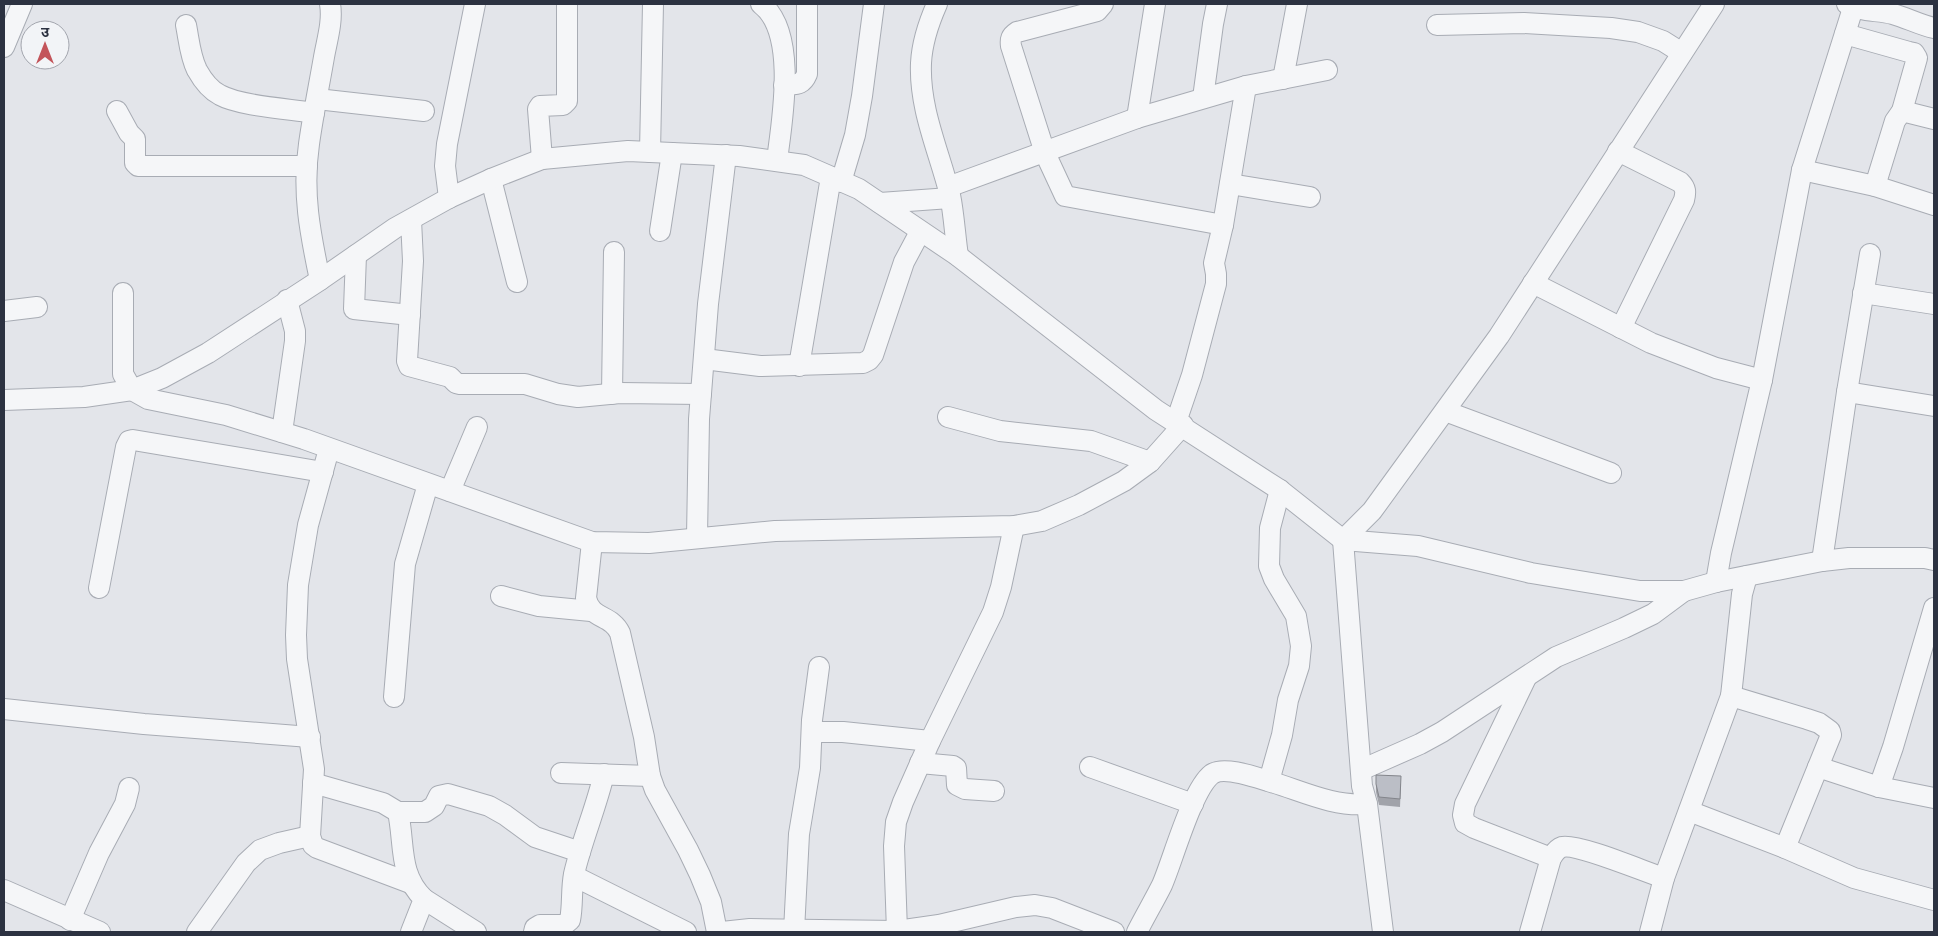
<svg xmlns="http://www.w3.org/2000/svg" width="1938" height="936" viewBox="0 0 1938 936" font-family="Arial,'Noto Sans Devanagari',sans-serif">
  <style>
    .lines { fill: none; stroke-linecap: round; stroke-linejoin: round }
    .minor-casing { stroke: #a8acb4; stroke-width: 22 }
    .minor { stroke: #f5f6f8; stroke-width: 20 }
    .wall { fill: #a1a3aa }
    .building { fill: #bbbec6; stroke: #83858b }
  </style>
  <rect width="100%" height="100%" fill="#e3e5ea"/>
  <g class="lines">
    <defs>
      <g id="minor">
        <path d="M761,4C798,32 782,121 777,160"/>
        <path d="M937,4C929,22 922,43 921,63C919,109 939,151 950,195C954,214 955,236 958,256"/>
        <path d="M1103,4L1097,11L1017,32C1011,36 1010,39 1011,46L1045,153L1065,196L1223,225"/>
        <path d="M1847,4C1860,12 1878,10 1893,14C1907,18 1920,25 1934,28"/>
        <path d="M186,25C189,40 190,56 197,70C202,79 210,90 220,95C240,106 290,109 314,113"/>
        <polyline points="1437,25 1524,23 1611,28 1638,32 1663,41 1682,53"/>
        <polyline points="1845,34 1909,52 1914,53 1917,58 1902,111 1895,121 1875,186"/>
        <polyline points="4,47 22,4"/>
        <polyline points="1283,79 1297,4"/>
        <path d="M784,85C796,84 802,86 807,74V4"/>
        <polyline points="1203,98 1213,24 1217,4"/>
        <polyline points="317,99 424,111"/>
        <polyline points="117,111 129,133 135,139 135,163 138,166 307,166"/>
        <polyline points="1902,111 1934,119"/>
        <polyline points="1137,118 1155,4"/>
        <path d="M1618,151L1680,182C1686,188 1686,192 1684,200L1621,328"/>
        <polyline points="650,152 653,4"/>
        <polyline points="542,159 538,109 540,106 563,105 567,101 567,4"/>
        <polyline points="1802,170 1875,186 1934,205"/>
        <polyline points="491,179 517,282"/>
        <polyline points="841,182 855,135 862,96 874,4"/>
        <polyline points="1230,184 1310,197"/>
        <polyline points="948,187 1137,118 1246,86 1327,70"/>
        <polyline points="449,198 445,166 447,144 475,4"/>
        <polyline points="880,203 950,198"/>
        <polyline points="411,220 413,261 407,361 409,366 450,377 456,383 460,384 525,384 558,394 578,397 620,393 701,394"/>
        <polyline points="660,231 672,153"/>
        <polyline points="356,255 354,309 410,315"/>
        <path d="M320,280C310,233 302,192 309,144C313,115 319,86 324,57C327,40 333,21 330,4"/>
        <polyline points="1533,283 1651,343 1716,368 1762,380"/>
        <polyline points="123,293 123,374 132,390 148,399 226,415 304,439 592,542 649,543 775,531 1014,526 1042,521 1079,505 1124,481 1150,462 1183,425"/>
        <polyline points="1863,293 1934,304"/>
        <polyline points="4,311 37,307"/>
        <polyline points="704,359 760,366 863,363 869,360 873,355 904,262 920,232"/>
        <polyline points="799,366 831,177"/>
        <polyline points="1847,392 1934,406"/>
        <polyline points="612,394 614,252"/>
        <polyline points="4,400 84,397 132,390 162,378 208,353 320,280 395,228 449,198 491,179 542,159 628,151 739,156 804,165 859,189 958,256 1156,410 1280,490 1343,540 1418,546 1531,573 1640,591 1684,591 1716,582 1822,561 1849,558 1925,558 1934,560"/>
        <polyline points="1445,411 1611,473"/>
        <polyline points="948,417 1000,431 1091,441 1150,462"/>
        <polyline points="1176,422 1192,375 1216,284 1216,274 1214,263 1223,225 1246,86"/>
        <polyline points="282,432 295,341 295,331 287,300"/>
        <polyline points="329,449 308,525 298,585 296,635 297,659 314,769 310,836 313,845 317,848 410,883"/>
        <polyline points="450,491 477,427"/>
        <polyline points="697,537 699,419 708,304 726,155"/>
        <path d="M592,542L586,598C591,620 611,614 620,633L644,737L650,776L655,790L688,850L700,875L711,902L717,932"/>
        <polyline points="1822,561 1847,392 1870,254"/>
        <polyline points="1716,582 1721,553 1762,380 1802,170 1853,8"/>
        <polyline points="99,588 126,447 129,441 133,440 323,472"/>
        <polyline points="501,596 539,606 591,611"/>
        <polyline points="1526,678 1465,804 1463,815 1465,823 1474,828 1551,858"/>
        <polyline points="1731,696 1807,719 1819,723 1830,731 1831,735 1785,848 1854,878 1934,900"/>
        <polyline points="394,697 405,564 428,484"/>
        <polyline points="4,709 144,724 310,737"/>
        <polyline points="812,732 843,732 930,741"/>
        <polyline points="920,763 953,766 956,768 957,785 965,789 994,791"/>
        <polyline points="1090,767 1193,804"/>
        <polyline points="1818,767 1879,787 1934,798"/>
        <polyline points="1361,770 1420,744 1442,732 1556,657 1624,628 1653,614 1684,591"/>
        <polyline points="561,773 650,776"/>
        <polyline points="1269,781 1282,735 1288,700 1299,666 1301,646 1296,616 1274,579 1269,566 1270,528 1280,490"/>
        <path d="M313,783L383,803L398,812C405,844 398,874 424,899L411,932"/>
        <polyline points="1879,787 1893,747 1934,608"/>
        <polyline points="1689,811 1785,848"/>
        <polyline points="398,812 425,812 434,806 439,796 448,794 489,806 505,815 535,837 580,852"/>
        <polyline points="574,876 686,932"/>
        <polyline points="4,890 100,932"/>
        <polyline points="424,899 476,932"/>
        <polyline points="70,920 99,853 125,804 129,788"/>
        <polyline points="794,931 799,834 810,768 812,720 819,667"/>
        <polyline points="897,931 894,846 896,822 903,802 930,741 993,612 1001,587 1014,526"/>
        <polyline points="197,932 246,863 260,850 279,843 310,836"/>
        <path d="M534,932L535,928L540,925H564L570,920C573,905 571,890 574,874C582,840 596,808 604,774"/>
        <polyline points="722,932 750,929 897,931 939,925 1016,907 1035,905 1052,908 1114,932"/>
        <path d="M1137,932C1145,916 1154,901 1162,885C1173,860 1192,789 1212,774C1224,766 1255,777 1268,781C1300,790 1332,807 1367,804"/>
        <polyline points="1383,932 1367,804 1362,786 1343,540 1372,511 1499,336 1714,4"/>
        <path d="M1530,932L1551,858C1554,854 1556,849 1562,847C1577,843 1645,872 1664,878"/>
        <polyline points="1650,932 1664,878 1731,696 1742,594 1747,576"/>
      </g>
    </defs>
    <!-- minor casing -->
    <use href="#minor" class="minor-casing"/>
    <!-- minor -->
    <use href="#minor" class="minor"/>
  </g>
  <!-- wall -->
  <polygon class="wall" points="1376,775 1401,784 1400,807 1379,805 1376,792"/>
  <!-- building -->
  <polygon class="building" points="1376,775 1401,776 1400,799 1379,797 1376,784"/>
  <!-- border -->
  <rect width="1938" height="936" fill="none" stroke="#2c3241" stroke-width="10"/>
  <!-- north arrow -->
  <g transform="translate(45 45)"><circle r="24" fill="#f2f4f7" stroke="#a3a6ae"/>
  <path d="M0-4L9 19L0 12L-9 19Z" fill="#c3545a"/>
  <text y="-8" font-size="14" font-weight="bold" text-anchor="middle" fill="#2c3241">उ</text>
  </g>
</svg>
